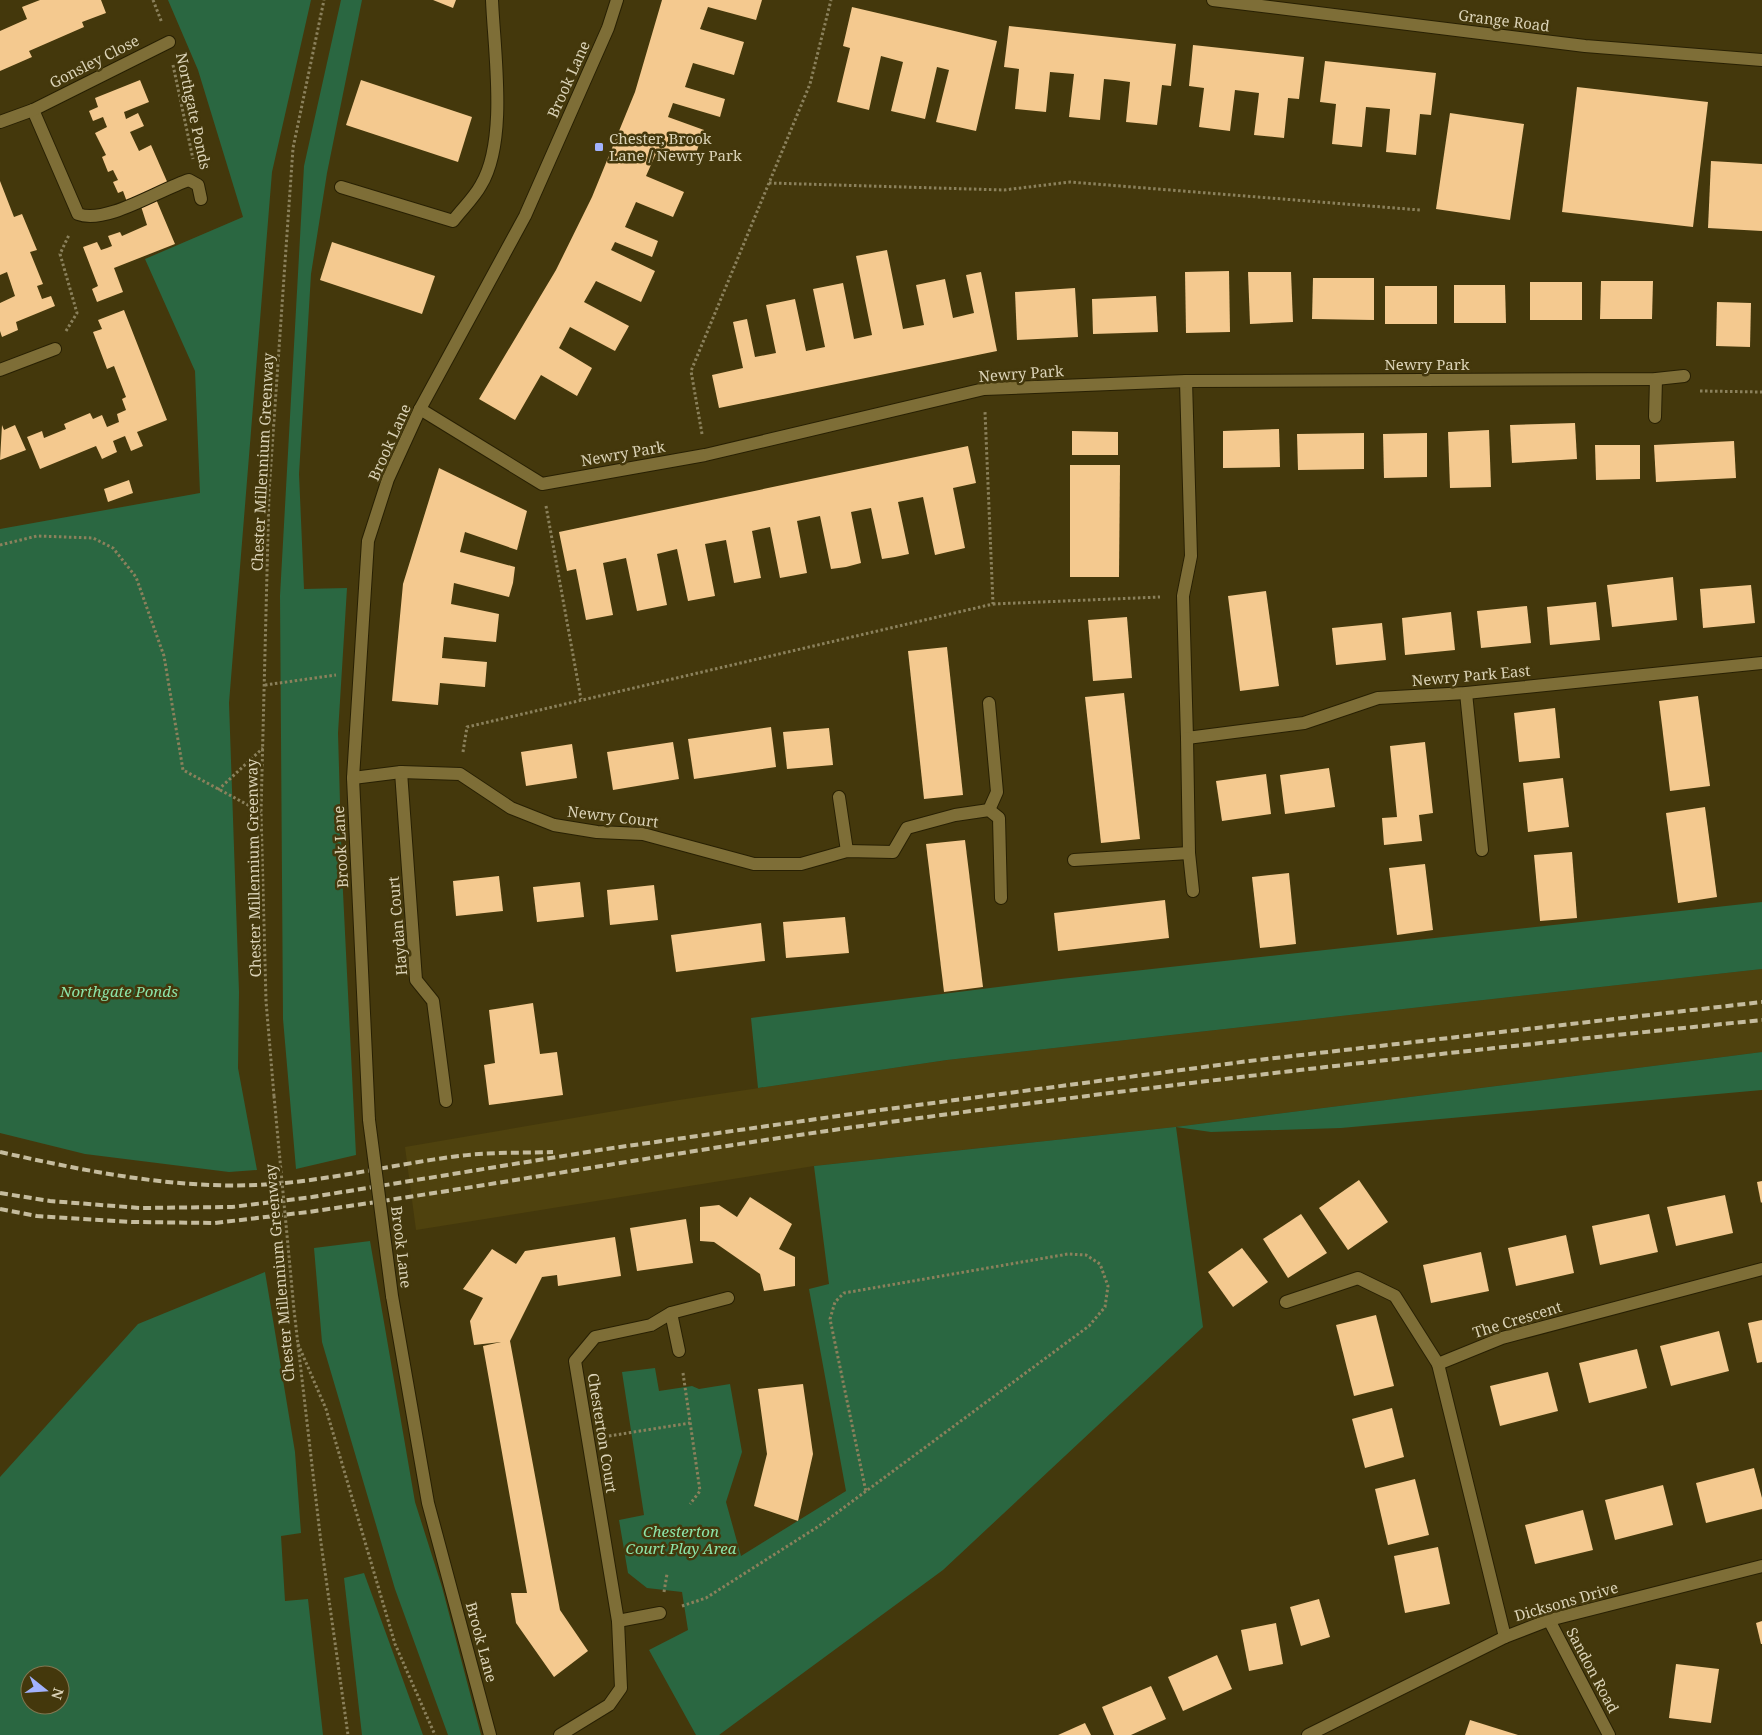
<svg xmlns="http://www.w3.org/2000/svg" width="1762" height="1735" viewBox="0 0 1762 1735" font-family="'Noto Serif',serif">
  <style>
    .built { fill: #4f420e }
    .green { fill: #2a6741; fill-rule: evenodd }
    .building { fill: #f4c98f }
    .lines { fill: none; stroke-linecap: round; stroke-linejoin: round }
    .minor-casing { stroke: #282003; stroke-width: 14 }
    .path { stroke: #8b815c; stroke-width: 3; stroke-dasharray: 2.5 2.5; stroke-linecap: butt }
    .minor { stroke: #7e6e37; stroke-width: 12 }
    .rail { stroke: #c5bc9e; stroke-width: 4; stroke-dasharray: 8 4; stroke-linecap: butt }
    .minor-bridge-casing { stroke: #282003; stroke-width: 14; stroke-linecap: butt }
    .path-bridge { stroke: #8b815c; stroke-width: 3; stroke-dasharray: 2.5 2.5; stroke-linecap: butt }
    .minor-bridge { stroke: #7e6e37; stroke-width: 12 }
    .poi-dot { fill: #a2b2fd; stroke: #44380c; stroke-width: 2 }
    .labels { text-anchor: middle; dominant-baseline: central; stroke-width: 5; stroke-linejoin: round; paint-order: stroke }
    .street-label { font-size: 15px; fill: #dbd3b7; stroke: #44380c }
    .poi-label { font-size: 15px; fill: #dbd3b7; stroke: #44380c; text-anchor: start }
    .park-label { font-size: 15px; font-style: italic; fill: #8ce4a9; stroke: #44380c }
  </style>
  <rect width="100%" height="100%" fill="#44380c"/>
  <!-- built -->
  <polygon class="built" points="1762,969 1762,1052 1175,1127 814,1166 416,1230 405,1147 679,1100 947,1060"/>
  <!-- green -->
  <g class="green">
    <polygon points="168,0 311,0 272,172 229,703 239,992 238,1068 257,1170 229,1172 85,1154 0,1133 0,529 200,493 195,371 145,259 243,217 198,70"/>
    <polygon points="341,0 362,0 327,173 311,274 299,474 304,589 347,588 338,733 342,872 356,1155 296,1169 283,1019 280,596 304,166"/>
    <polygon points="1762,902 1762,969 947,1060 758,1088 751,1018 1061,979"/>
    <polygon points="1762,1052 1762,1090 1341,1128 1211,1132 1176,1127 1203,1327 943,1570 719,1735 696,1735 649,1650 688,1630 682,1592 647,1588 628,1573 619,1520 644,1515 622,1372 655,1368 659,1391 692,1386 699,1389 730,1384 742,1452 726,1502 741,1556 846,1491 809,1289 829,1284 814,1166 1175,1127"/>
    <polygon points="370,1241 415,1502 442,1587 481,1735 448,1735 395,1589 322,1342 314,1248"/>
    <path d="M265,1272L295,1452L301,1533L281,1536L285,1601L308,1599L323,1735H0V1477L138,1324ZM30,1675H60V1705H30Z"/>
    <polygon points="364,1573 423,1735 362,1735 344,1578"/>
  </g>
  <!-- building -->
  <g class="building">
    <polygon points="40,0 101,0 106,13 82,22 84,27 29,51 32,57 0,71 0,31 27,19 22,7"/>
    <polygon points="433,0 456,0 453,8"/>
    <polygon points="662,0 762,0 756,20 708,7 700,29 744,42 734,75 693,63 685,87 725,99 720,117 673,103 668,117 704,130 693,162 658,149 646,176 684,192 673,217 636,202 625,227 658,241 652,257 615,242 611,250 655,271 641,302 596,281 584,302 629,326 615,351 570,327 559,348 592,368 577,396 541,375 515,420 479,399 556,270 592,197 635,92"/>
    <polygon points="852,7 997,41 976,131 936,122 949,70 937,67 925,119 891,111 903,62 881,56 869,110 837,102 850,48 843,46"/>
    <polygon points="1009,26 1176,44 1171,86 1162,85 1157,125 1126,122 1130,82 1115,80 1104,79 1100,120 1069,117 1074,74 1050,72 1046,112 1015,109 1019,69 1004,67"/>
    <polygon points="1193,45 1304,57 1299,99 1288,98 1284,138 1254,135 1259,93 1235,90 1230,131 1199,127 1204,88 1189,86"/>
    <polygon points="1325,61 1436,73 1431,115 1420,114 1416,155 1386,152 1390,109 1366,107 1362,147 1332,144 1336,104 1320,102"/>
    <polygon points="140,80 149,102 124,112 126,119 138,113 144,126 130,132 139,151 151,145 169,186 153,192 175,244 114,268 123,292 97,302 92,289 98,286 83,247 97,242 101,250 107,248 112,246 108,236 120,232 122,236 147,225 138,197 127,202 123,191 118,193 113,182 118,180 113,170 108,172 102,157 106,155 95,133 107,127 103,117 93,121 89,111 98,107 95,98"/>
    <polygon points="361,80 472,117 458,162 346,125"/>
    <polygon points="1577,87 1708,102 1693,227 1562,212"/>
    <polygon points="1450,113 1524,124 1510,220 1436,209"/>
    <polygon points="1711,161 1762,164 1762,231 1708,228"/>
    <polygon points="0,181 14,217 22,214 37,250 30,252 43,284 37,286 42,299 51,296 55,306 16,322 18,330 2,337 0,331 0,303 15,296 7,272 0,275"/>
    <polygon points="332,242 435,276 422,314 320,280"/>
    <polygon points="887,250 903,329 924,325 916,285 945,279 953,318 974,313 966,275 981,272 997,351 719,408 712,375 743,368 733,322 747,319 755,357 776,353 766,305 795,299 806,351 825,347 813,289 843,283 854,339 872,335 856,256"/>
    <polygon points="1229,271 1230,332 1186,333 1185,272"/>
    <polygon points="1248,272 1291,272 1293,322 1250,324"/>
    <polygon points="1313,278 1374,278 1374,320 1312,319"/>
    <polygon points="1601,281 1653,281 1652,319 1600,319"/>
    <rect x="1530" y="282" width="52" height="38"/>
    <polygon points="1454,285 1505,285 1506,323 1454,323"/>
    <rect x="1385" y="286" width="52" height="38"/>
    <polygon points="1075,288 1078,337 1017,340 1015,292"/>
    <polygon points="1156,296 1158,332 1093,334 1092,299"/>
    <polygon points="1717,302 1751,303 1750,347 1716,346"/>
    <polygon points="124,310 167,420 137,432 143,446 131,451 125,436 113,441 117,452 102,459 96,446 40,469 27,437 42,431 44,438 66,429 64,424 90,413 93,419 102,415 107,427 119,422 117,414 126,410 122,399 126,397 114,366 107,369 93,332 102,329 98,320"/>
    <polygon points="1575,423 1577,459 1512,463 1510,425"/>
    <polygon points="2,425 4,430 15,425 26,450 0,460"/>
    <polygon points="1279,429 1280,467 1223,468 1223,431"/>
    <polygon points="1489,430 1491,487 1450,488 1448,432"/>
    <polygon points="1072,431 1118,432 1118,455 1072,455"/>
    <polygon points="1364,433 1364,469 1298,470 1297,434"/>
    <polygon points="1427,433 1427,477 1384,478 1383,434"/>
    <polygon points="1734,441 1736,478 1656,482 1654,445"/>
    <polygon points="1595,445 1640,445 1640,479 1596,480"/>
    <polygon points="968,446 976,483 953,488 965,548 935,555 923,497 898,502 909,554 895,557 882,559 871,508 851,512 861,563 846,567 831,569 820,516 797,521 807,573 780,578 770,527 752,531 761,578 734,583 726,540 705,544 715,596 688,601 677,549 657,554 667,605 637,611 626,558 617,560 603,563 613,615 586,620 576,569 567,571 559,532"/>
    <polygon points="1070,465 1120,465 1119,577 1070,577"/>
    <polygon points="439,468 527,511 517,550 465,532 460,552 515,567 513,583 509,597 454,583 451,604 499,614 496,642 444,637 442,658 487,662 485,687 440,683 438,705 392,701 403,584"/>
    <polygon points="129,480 133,493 108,502 104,489"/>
    <polygon points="1673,577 1677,620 1612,627 1607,585"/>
    <polygon points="1751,585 1755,623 1703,628 1700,589"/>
    <polygon points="1266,591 1279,686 1240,691 1228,596"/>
    <polygon points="1596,602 1600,640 1550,645 1547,607"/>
    <polygon points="1527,606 1531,643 1481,648 1477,611"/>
    <polygon points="1451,612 1455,650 1405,655 1402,618"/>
    <polygon points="1127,617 1132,678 1093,681 1088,620"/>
    <polygon points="1382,623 1386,660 1336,665 1332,628"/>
    <polygon points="947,647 963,795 924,799 908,651"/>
    <polygon points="1124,693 1140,839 1101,843 1085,697"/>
    <polygon points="1698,696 1710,786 1670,791 1659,701"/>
    <polygon points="1555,708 1560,758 1519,762 1514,713"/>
    <polygon points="771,727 776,767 694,779 688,739"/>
    <polygon points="829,728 833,765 787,769 783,732"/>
    <polygon points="673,742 679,779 613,790 607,752"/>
    <polygon points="1425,742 1433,813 1419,815 1422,841 1384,845 1382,818 1397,817 1390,746"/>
    <polygon points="572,744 577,778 526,786 521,752"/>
    <polygon points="1329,768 1335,807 1285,814 1280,775"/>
    <polygon points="1266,774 1271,814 1222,821 1216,781"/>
    <polygon points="1563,778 1569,827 1528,832 1523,783"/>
    <polygon points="1705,807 1717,897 1678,903 1666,813"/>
    <polygon points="965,840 983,987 944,992 926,844"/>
    <polygon points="1572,852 1577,918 1540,921 1534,855"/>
    <polygon points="1425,864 1433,930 1397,935 1389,868"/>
    <polygon points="1289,873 1296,944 1260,948 1252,877"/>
    <polygon points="499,876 503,911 456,916 453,881"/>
    <polygon points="580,882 584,917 537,922 533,887"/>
    <polygon points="654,885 658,920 610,925 607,890"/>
    <polygon points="1165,900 1169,938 1058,951 1054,913"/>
    <polygon points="845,917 849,953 786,958 783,922"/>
    <polygon points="761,923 765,961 676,972 671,935"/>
    <polygon points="533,1003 540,1054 557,1052 563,1095 489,1105 484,1065 495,1063 489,1010"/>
    <polygon points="1359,1180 1388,1222 1348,1250 1319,1208"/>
    <polygon points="1762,1181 1762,1202 1761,1203 1757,1182"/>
    <polygon points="1725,1195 1733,1233 1676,1246 1667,1207"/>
    <polygon points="750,1197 792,1224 779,1249 795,1257 795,1286 764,1291 760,1274 714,1242 700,1241 700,1207 719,1205 737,1217"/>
    <polygon points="1301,1214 1327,1253 1288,1278 1263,1239"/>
    <polygon points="1649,1214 1658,1252 1600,1265 1592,1226"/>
    <polygon points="686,1219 693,1263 637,1271 630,1228"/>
    <polygon points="1566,1235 1574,1273 1516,1286 1508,1248"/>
    <polygon points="615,1237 621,1276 558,1286 557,1275 542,1277 510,1341 560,1610 588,1651 554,1677 516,1623 511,1593 527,1593 483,1346 501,1342 474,1345 470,1321 483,1298 463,1289 492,1249 516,1264 525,1251"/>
    <polygon points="1242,1248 1268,1282 1233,1307 1208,1272"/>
    <polygon points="1481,1252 1489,1291 1431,1303 1423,1265"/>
    <polygon points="1376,1315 1394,1386 1354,1396 1336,1325"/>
    <polygon points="1762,1320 1762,1362 1757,1363 1748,1323"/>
    <polygon points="1719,1331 1729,1371 1671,1386 1660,1346"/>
    <polygon points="1637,1349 1647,1388 1589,1403 1579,1363"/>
    <polygon points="1548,1372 1558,1411 1500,1426 1490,1386"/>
    <polygon points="803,1384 813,1454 798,1521 754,1506 767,1454 758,1389"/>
    <polygon points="1392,1408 1404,1457 1365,1468 1352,1419"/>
    <polygon points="1754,1468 1762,1498 1762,1509 1706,1523 1696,1483"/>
    <polygon points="1415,1479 1429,1535 1388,1545 1375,1489"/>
    <polygon points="1663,1485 1673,1525 1615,1540 1605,1500"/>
    <polygon points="1583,1510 1593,1550 1535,1564 1525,1525"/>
    <polygon points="1438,1547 1450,1604 1405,1613 1394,1556"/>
    <polygon points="1319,1599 1330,1637 1301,1646 1290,1607"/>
    <polygon points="1762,1621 1762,1644 1761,1644 1756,1623"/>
    <polygon points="1276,1623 1283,1664 1249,1671 1241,1630"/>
    <polygon points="1217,1655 1232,1689 1183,1711 1168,1677"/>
    <polygon points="1676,1664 1719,1669 1711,1723 1669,1718"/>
    <polygon points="1151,1686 1166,1719 1131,1735 1114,1735 1102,1707"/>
    <polygon points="1470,1720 1518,1735 1465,1735"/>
    <polygon points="1085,1723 1091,1735 1058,1735"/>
  </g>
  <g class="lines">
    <defs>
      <g id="minor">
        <polyline points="1213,0 1585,46 1762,60"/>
        <path d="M33,110L78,214C106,225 160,189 189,180L198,185L201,199"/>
        <polyline points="0,122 33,110 169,42"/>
        <path d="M341,187L453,221C462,209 474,198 481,185C508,140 494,51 492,0"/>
        <polyline points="0,370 55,349"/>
        <polyline points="1186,381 1191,556 1183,596 1187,738 1304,723 1378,698 1466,693 1762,663"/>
        <polyline points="420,409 542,484 705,455 984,389 1186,381 1656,379 1684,376"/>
        <polyline points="1655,417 1656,379"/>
        <polyline points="1466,693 1482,850"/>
        <polyline points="989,703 997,792 989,810"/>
        <polyline points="1187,738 1189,853 1193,891"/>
        <polyline points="401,772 416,980 433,1001 446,1101"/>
        <polyline points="353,778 401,772 460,774 511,808 554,825 597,832 643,834 754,864 801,864 847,851 893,852 907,828 955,815 989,810 999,818 1001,898"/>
        <polyline points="839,797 847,851"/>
        <polyline points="1074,860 1189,853"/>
        <polyline points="369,1120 353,778 368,541 388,479 420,409 525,216 608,28 617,0"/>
        <polyline points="392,1296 428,1503 490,1735"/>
        <polyline points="1286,1302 1358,1278 1395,1296 1438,1364"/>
        <polyline points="671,1313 679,1351"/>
        <polyline points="1549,1620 1609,1735"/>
        <polyline points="618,1621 660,1613"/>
        <polyline points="1505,1637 1438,1364 1502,1338 1762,1269"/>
        <polyline points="560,1735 609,1705 621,1688 618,1621 575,1361 595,1337 651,1325 671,1313 728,1298"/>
        <polyline points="1308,1735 1505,1637 1549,1620 1762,1566"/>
      </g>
    </defs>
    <!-- minor casing -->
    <use href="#minor" class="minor-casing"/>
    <!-- path -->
    <g class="path">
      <polyline points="153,0 162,23"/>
      <polyline points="173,65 193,159"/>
      <polyline points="769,183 1004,190 1070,182 1420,210"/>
      <polyline points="66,331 77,313 60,254 69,235"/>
      <polyline points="1700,391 1762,392"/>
      <polyline points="702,434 691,371 810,84 831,0"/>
      <polyline points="546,506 581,699"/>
      <polyline points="0,545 37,536 93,538 113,548 136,577 164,656 183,770 261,812"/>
      <polyline points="993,604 1160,597"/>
      <polyline points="265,685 336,675"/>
      <polyline points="463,752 467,727 993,604 985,412"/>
      <polyline points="218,790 263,748"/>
      <polyline points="274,1096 266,1001 261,812 269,492 293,148 324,0"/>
      <polyline points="294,1310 321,1543 348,1735"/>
      <polyline points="298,1344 326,1409 395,1644 435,1735"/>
      <polyline points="683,1373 700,1491 690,1504"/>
      <polyline points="609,1436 690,1423"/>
      <polyline points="664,1592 667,1574"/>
      <polyline points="682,1606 706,1598 819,1526 1089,1326 1105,1307 1108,1286 1100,1264 1086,1255 1068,1254 844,1293 835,1302 830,1319 866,1492"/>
    </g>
    <!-- minor -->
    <use href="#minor" class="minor"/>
    <!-- rail -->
    <g class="rail">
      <path d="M0,1152C90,1172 182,1191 274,1184C334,1179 392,1165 451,1157C484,1152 519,1153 553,1152"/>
      <polyline points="0,1193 50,1201 140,1208 232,1207 312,1197 606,1149 873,1111 1249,1061 1762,1002"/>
      <path d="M0,1209L37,1216L133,1222L215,1223L308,1212C497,1185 686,1150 876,1124C1171,1083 1466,1050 1762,1020"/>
    </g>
    <defs>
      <polyline id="minor-bridge" points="369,1120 392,1296"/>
    </defs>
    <!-- minor-bridge casing -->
    <use href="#minor-bridge" class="minor-bridge-casing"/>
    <!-- path-bridge -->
    <polyline class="path-bridge" points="274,1096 294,1310"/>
    <!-- minor-bridge -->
    <use href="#minor-bridge" class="minor-bridge"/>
  </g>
  <!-- markers -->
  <rect class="poi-dot" x="594" y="142" width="10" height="10" rx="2.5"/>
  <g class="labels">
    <!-- street labels -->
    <g class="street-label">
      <text transform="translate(1504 20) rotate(7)">Grange Road</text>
      <text transform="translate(94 61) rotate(-27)">Gonsley Close</text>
      <text transform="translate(568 79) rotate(-66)">Brook Lane</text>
      <text transform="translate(194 111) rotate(78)">Northgate Ponds</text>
      <text x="1427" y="364">Newry Park</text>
      <text transform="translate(1021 373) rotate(-4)">Newry Park</text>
      <text transform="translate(389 442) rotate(-66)">Brook Lane</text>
      <text transform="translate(623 453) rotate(-10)">Newry Park</text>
      <text transform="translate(262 462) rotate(-87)">Chester Millennium Greenway</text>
      <text transform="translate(1471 675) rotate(-5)">Newry Park East</text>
      <text transform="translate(613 816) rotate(7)">Newry Court</text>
      <text transform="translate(340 847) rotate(-93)">Brook Lane</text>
      <text transform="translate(253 868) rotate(-91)">Chester Millennium Greenway</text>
      <text transform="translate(397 926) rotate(-95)">Haydan Court</text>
      <text transform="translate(402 1247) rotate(83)">Brook Lane</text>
      <text transform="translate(279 1273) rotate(-95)">Chester Millennium Greenway</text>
      <text transform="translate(1517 1319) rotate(-17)">The Crescent</text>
      <text transform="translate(603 1433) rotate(81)">Chesterton Court</text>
      <text transform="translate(1566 1601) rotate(-16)">Dicksons Drive</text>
      <text transform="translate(482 1642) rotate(75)">Brook Lane</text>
      <text transform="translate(1593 1670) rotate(62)">Sandon Road</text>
    </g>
    <!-- poi labels -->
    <g class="poi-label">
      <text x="609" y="138">Chester, Brook<tspan x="609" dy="17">Lane / Newry Park</tspan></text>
    </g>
    <!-- park labels -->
    <g class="park-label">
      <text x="119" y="991">Northgate Ponds</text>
      <text x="681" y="1531">Chesterton<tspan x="681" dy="17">Court Play Area</tspan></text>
    </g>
  </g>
  <!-- north arrow -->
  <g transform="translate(45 1690) rotate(107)"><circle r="24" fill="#44380c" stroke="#807650"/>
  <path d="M0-4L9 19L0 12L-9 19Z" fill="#a2b2fd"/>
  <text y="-8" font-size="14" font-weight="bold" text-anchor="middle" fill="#dbd3b7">N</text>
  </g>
</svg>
